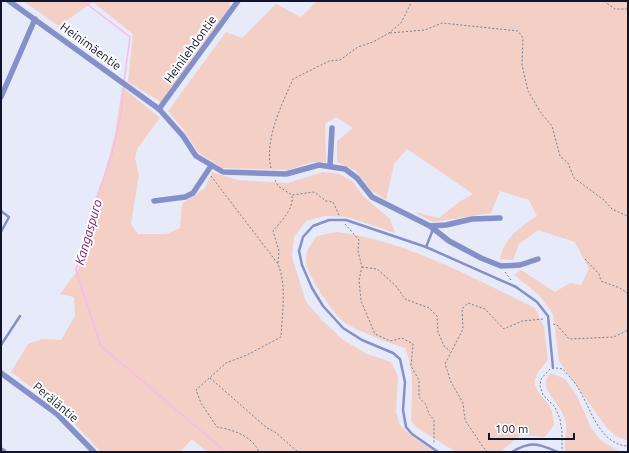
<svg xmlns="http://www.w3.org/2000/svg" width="629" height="453" viewBox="0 0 629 453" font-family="Ubuntu,sans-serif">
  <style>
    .green { fill: #f3cfc6 }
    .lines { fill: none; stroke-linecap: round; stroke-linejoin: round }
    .stream { stroke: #fbbaed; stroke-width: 1.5 }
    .path { stroke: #7a7e90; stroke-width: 1; stroke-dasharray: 2 2; stroke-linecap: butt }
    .service { stroke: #8490c7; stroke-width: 2.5 }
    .minor { stroke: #8490c7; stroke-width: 5.5 }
    .tertiary { stroke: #8490c7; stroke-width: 7 }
    .labels { text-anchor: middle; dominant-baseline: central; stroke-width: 4; stroke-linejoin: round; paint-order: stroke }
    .street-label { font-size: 12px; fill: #11152c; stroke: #fff }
    .water-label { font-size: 13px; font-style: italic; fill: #761969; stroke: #fff }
  </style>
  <rect width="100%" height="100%" fill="#e7eaf8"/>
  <!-- green -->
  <g class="green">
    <polygon points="23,1 229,1 230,7 161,102 128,82 133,34 93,2 59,26"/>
    <path d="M317,1H628V441L616,436L606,427L559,361L553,314L539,295L514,275L521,270L555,292L570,283L581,285L589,269L575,242L538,230L519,244L513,260L500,259C504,238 520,227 537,216L529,200L500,191L491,213L433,222L414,212L439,218L459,202L473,194L407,149L394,164L386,200L371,190L356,171L337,162V141L353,128L336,117L325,124L326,162H312L288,170L222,168L199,153L183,129L168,111L226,32L242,38L276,4L301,17Z"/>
    <polygon points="122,87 160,118 137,149 135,158 139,175 131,224 138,234 166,234 180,228 182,204 205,188 212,172 237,180 288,183 323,172 339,174 353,182 364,197 390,219 395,233 348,217 325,216 306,221 294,237 292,257 306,302 323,321 343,340 367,354 391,362 398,376 396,412 400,425 413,437 435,452 207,452 192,439 180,452 101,452 61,409 11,372 28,344 42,339 61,340 75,316 74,297 60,294 78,270 115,135"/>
    <path d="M337,232C408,241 472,278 535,308L544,327L548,360C526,384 535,386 550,407C553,413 553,419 554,425L545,437L521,435L500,452H456L416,427L411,420C412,396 415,371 405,348C385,341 364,334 345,323C334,315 306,274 306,261C305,251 312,243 317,236Z"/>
    <path d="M551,373L565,379L577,396L591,428L600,440L620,452H565C564,443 567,433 566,424C564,403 534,388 551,373Z"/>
  </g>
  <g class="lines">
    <!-- stream -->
    <g class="stream">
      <polyline points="83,1 130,37 124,82"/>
      <polyline points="124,86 121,115 112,154 92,211 76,270 101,346 226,452"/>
    </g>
    <!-- path -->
    <g class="path">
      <polyline points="604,1 615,9 628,9"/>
      <polyline points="390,33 425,30 442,23 518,31 523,38 522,65 528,91 541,113 552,126 560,156 568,163 574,178 604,200 612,209 627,216 628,218"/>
      <path d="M271,168C264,140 282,104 293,79L329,61L340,60L358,47L373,42L389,33L401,23L412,1"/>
      <path d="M211,176L278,264C287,286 282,314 281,337L247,355L226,363L196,390L201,403L217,427C234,430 252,436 259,452"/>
      <polyline points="275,180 278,186 292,195 314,192 326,201 333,202 339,215"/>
      <polyline points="345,224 359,240 358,251 362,267 359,280 361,301 375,334 390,341 402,338 413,344 411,366 419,380 419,397 426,405 429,414 434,420 434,444"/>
      <polyline points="585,259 599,274 601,281 620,288 628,294"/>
      <path d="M278,263L279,251L273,231C281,221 294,209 292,196"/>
      <polyline points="362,267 377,269 396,286 405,299 429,308 437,316 438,332 444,346 450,351"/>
      <polyline points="505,272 511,280"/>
      <polyline points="553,324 557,325 569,339 614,337 628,330"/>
      <path d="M556,368L563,369C567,374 573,380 577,386C590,406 599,445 628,446"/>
      <polyline points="550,369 541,379 540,386 543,395 555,407 560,419 562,432 562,449"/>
      <polyline points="210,378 267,428 275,432 298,452"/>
      <polyline points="488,452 483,447 465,420 463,403 451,382 445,364 463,329 462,309 468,303 485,309 504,329 522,321 543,319"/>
    </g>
    <!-- service -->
    <g class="service">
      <polyline points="1,211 9,217 1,232"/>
      <polyline points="426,247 432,232 432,228"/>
      <polyline points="1,345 20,316"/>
      <polyline points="438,452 412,434 406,427 403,410 405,382 400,359 393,353 362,340 343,328 323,306 312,288 302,265 299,251 303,237 313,226 329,220 346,220 426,247 516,287 537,302 548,316 553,368"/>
      <path d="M512,452C531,440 539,444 558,452"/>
    </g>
    <!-- minor -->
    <g class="minor">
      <polyline points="9,1 159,109 183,136 196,156 223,172 286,174 319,165 345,169 357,178 372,197 430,226 449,241 481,258 501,266 520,265 538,259"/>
      <polyline points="1,97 35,19"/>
      <polyline points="159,109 238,1"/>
      <polyline points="330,165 332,128"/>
      <polyline points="154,201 185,197 193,193 211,166"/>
      <polyline points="430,226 446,225 472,219 500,218"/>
      <polyline points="1,373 57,414 94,452"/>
    </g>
    <!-- tertiary -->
    <polyline class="tertiary" points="1,451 3,452"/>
  </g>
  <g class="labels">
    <!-- street labels -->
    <g class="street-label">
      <text transform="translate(91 46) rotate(36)">Heinimäentie</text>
      <text transform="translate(190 49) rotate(-54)">Heinilehdontie</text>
      <text transform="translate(56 402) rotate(40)">Peräläntie</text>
    </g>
    <!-- water labels -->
    <g class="water-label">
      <text transform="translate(88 232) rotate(-74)">Kangaspuro</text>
    </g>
  </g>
  <!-- border -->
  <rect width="629" height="453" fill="none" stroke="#11152c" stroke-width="4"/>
  <!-- scale -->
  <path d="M489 433v6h85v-6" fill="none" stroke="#11152c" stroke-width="2"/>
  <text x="495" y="433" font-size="12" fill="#11152c" stroke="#ffffff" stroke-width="3" paint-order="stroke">100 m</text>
</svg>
